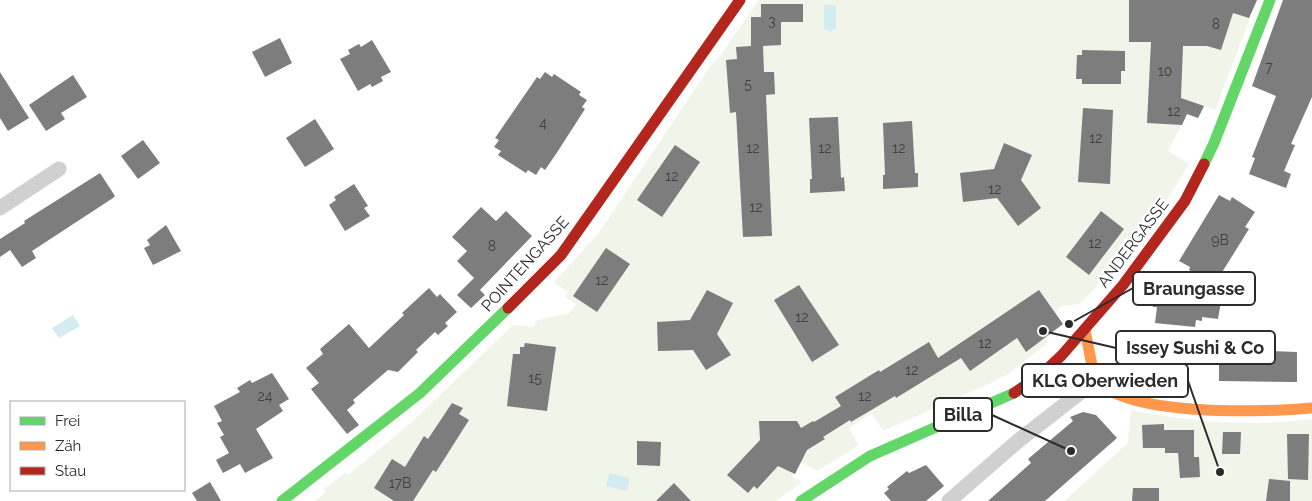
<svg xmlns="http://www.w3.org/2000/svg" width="1312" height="501" viewBox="0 0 1312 501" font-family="Raleway,sans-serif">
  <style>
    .green { fill: #f1f4e9 }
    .water { fill: #d4ebf2 }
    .building { fill: #7d7d7d }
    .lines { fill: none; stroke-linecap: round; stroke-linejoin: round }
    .street { stroke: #d0d0d0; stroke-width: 15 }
    .fast { stroke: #63d668; stroke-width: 11 }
    .slow { stroke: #ff974d; stroke-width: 11 }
    .jam { stroke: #b3261e; stroke-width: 11 }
    .labels { text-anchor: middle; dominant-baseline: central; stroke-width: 5; stroke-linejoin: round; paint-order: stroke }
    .number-label { font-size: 14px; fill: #404040 }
    .street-label { font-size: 16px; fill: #2b2b2b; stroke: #fff }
    .leader { fill: none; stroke: #2b2b2b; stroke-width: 2 }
    .callout-dot { fill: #2b2b2b; stroke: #fff; stroke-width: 2 }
    .callout { fill: #fff; stroke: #2b2b2b; stroke-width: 2 }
    .callout-label { font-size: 18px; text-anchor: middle; font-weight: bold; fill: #2b2b2b }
  </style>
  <rect width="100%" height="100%" fill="#fff"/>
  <!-- green -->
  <g class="green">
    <polygon points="759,0 1257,0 1215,110 1204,106 1198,118 1187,114 1168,151 1189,164 1170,195 1091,293 1079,304 1060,306 1056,314 1063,324 1046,338 1049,342 1008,374 995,381 883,431 872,413 849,428 859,445 817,471 801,462 793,477 802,482 776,501 315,501 326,492 324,489 345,473 348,475 413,421 513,325 533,327 538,320 570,313 576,304 565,297 568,292 554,282 598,234 714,61 717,60"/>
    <path d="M1131,410C1191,422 1251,427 1312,419V501H1064L1128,443Z"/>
  </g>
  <!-- water -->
  <g class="water">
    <polygon points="824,5 836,5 836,29 832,29 832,32 824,29"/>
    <polygon points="73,315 80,326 59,338 52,328"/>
    <polygon points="609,473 630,478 627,491 606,486"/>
  </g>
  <!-- building -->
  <g class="building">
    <polygon points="1129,0 1257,0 1249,18 1233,13 1221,50 1207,46 1183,46 1181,98 1204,106 1198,118 1187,114 1182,125 1147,123 1151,42 1129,42"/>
    <polygon points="1283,0 1312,0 1312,97 1291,144 1295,145 1284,171 1291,174 1286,188 1249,174 1255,158 1252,157 1276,96 1252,86"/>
    <polygon points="761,4 803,4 803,22 781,22 781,45 763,46 764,72 774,72 775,94 766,95 772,236 743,237 736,112 730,113 726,60 737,59 736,47 751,46 751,17 761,17"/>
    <polygon points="280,38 292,63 265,77 252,52"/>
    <polygon points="372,40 391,72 381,77 383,81 372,87 370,84 358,91 340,59 350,54 348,50 359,44 361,47"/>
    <polygon points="1082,50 1125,51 1125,71 1121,71 1121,84 1082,84 1082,79 1076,79 1077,55 1082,55"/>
    <polygon points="0,72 29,118 8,131 0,118"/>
    <polygon points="545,72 552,77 554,74 581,92 579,95 587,100 582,107 585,109 556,154 545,170 541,167 536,175 528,170 526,173 498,155 501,151 494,147 499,140 495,138 504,125 537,77 540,79"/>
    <polygon points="73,75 87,97 61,113 65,119 46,131 29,105"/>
    <polygon points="1083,108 1113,110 1110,184 1078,182"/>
    <polygon points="838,117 841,178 844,177 845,191 810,193 810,179 812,179 809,118"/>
    <polygon points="315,119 334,149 305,167 286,138"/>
    <polygon points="912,121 915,173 918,173 918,187 883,189 883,175 885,175 883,123"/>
    <polygon points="143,140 160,163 138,179 121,156"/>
    <polygon points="1004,143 1032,155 1021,180 1041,208 1018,226 997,198 963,202 960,173 994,169"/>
    <polygon points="675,145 700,162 662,217 637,200"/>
    <polygon points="100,173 115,196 113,198 32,251 36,258 22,267 10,250 0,257 0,239 25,223 24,221"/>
    <polygon points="354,184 368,206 364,208 370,216 345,231 329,205 336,200 334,197"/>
    <polygon points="1219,195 1230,201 1232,197 1255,212 1245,227 1249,229 1214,285 1189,270 1190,267 1179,261"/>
    <polygon points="481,207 496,221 506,211 532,236 480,290 485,295 471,308 457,295 474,278 457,261 467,251 452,237"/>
    <polygon points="1101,211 1124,229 1089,275 1066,257"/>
    <polygon points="166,225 181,251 153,265 144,248 150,245 147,240"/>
    <polygon points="606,248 630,264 597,312 573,296"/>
    <polygon points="799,285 839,345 812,362 774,300"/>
    <polygon points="429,288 437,297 440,294 457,312 445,323 448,326 438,335 435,332 416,350 418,352 398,372 388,370 353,400 355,403 347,410 359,425 347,434 311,389 319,383 306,368 323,354 320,349 349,324 369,348 404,315 402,313"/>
    <polygon points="707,290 733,303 717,334 731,355 706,370 693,350 658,351 657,322 690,320"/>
    <polygon points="1039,290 1063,324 1026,352 1017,338 970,371 961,358 896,398 895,396 851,422 850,420 823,437 825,439 807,450 795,474 778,466 757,489 754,486 748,493 727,475 760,440 759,421 797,421 801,428 813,421 814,422 841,406 835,397 879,370 880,372 929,342 938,358"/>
    <polygon points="1158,291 1222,296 1218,319 1202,317 1202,321 1196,320 1195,327 1155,323 1157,307 1153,307 1155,292"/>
    <polygon points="525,343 556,347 547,411 507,406 513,354 520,354 520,347 524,347"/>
    <polygon points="1219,349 1297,352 1297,382 1219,381"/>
    <polygon points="272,373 289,399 279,405 283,411 256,429 273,458 245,473 240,464 223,473 216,460 229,453 220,437 224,435 217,423 222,421 214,406 240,392 237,388 250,380 252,383"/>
    <polygon points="452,403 463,408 459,414 469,420 436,472 433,470 413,501 394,501 374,488 392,459 405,467 424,436 428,439"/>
    <polygon points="1083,412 1096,415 1117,438 1045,501 988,501 1031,463 1028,459 1073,421 1070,417"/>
    <polygon points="1164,424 1164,430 1194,430 1194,457 1199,457 1200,477 1180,478 1178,453 1165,453 1165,448 1143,448 1142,425"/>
    <polygon points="1223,432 1241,432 1240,454 1222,454"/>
    <polygon points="1287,434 1309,434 1308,480 1288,479"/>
    <polygon points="637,441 661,442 660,466 637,465"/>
    <polygon points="926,465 944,486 926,501 891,501 884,493 889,489 887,487 907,471 909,473"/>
    <polygon points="1269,479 1290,481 1290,501 1266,501"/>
    <polygon points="210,482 221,501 197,501 192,493"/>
    <polygon points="674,483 691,501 656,501"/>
    <polygon points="1133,488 1159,488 1159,501 1132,501"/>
  </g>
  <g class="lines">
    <!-- street -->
    <g class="street">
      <polyline points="0,208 59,169"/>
      <polyline points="949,501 1018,441 1096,380"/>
    </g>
    <!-- fast -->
    <g class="fast">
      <polyline points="1204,164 1214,143 1270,0"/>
      <polyline points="282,501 420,393 508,308"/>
      <polyline points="801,501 870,456 1014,393"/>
    </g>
    <!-- slow -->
    <path class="slow" d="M1085,330L1094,376C1118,418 1268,412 1312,408"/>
    <!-- jam -->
    <g class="jam">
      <polyline points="508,308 561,255 740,0"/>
      <polyline points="1014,393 1041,375 1062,355 1123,285 1185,201 1204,164"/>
    </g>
  </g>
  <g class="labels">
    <!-- number labels -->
    <g class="number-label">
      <text x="772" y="21">3</text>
      <text x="1216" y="24">8</text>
      <text x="1269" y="67">7</text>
      <text x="1165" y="71">10</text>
      <text x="748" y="84">5</text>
      <text x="1174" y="111">12</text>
      <text x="543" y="123">4</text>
      <text x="1096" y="138">12</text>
      <text x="753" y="148">12</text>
      <text x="825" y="148">12</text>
      <text x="899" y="148">12</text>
      <text x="672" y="176">12</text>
      <text x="995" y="189">12</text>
      <text x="756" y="207">12</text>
      <text x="1220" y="240">9B</text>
      <text x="1095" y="243">12</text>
      <text x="492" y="246">8</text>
      <text x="602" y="280">12</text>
      <text x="802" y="317">12</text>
      <text x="985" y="343">12</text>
      <text x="912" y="370">12</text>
      <text x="535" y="378">15</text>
      <text x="265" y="396">24</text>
      <text x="865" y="396">12</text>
      <text x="400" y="483">17B</text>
    </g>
    <!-- street labels -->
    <g class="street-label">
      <text transform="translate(1133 243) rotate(-53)">ANDERGASSE</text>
      <text transform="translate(525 264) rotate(-48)">POINTENGASSE</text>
    </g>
  </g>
  <!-- callouts -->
  <path class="leader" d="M1069 324L1133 288M1043 331L1116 348M1220 472L1188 381M1071 451L992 415"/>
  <g class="callout-dot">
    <circle cx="1069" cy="324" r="5"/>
    <circle cx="1043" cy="331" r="5"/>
    <circle cx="1220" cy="472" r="5"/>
    <circle cx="1071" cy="451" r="5"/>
  </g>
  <g class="callout">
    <rect x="1133" y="272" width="122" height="33" rx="5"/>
    <rect x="1116" y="331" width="159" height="33" rx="5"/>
    <rect x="1022" y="364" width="166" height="33" rx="5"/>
    <rect x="934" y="398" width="58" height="33" rx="5"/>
  </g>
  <g class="callout-label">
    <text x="1194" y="295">Braungasse</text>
    <text x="1195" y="354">Issey Sushi &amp; Co</text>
    <text x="1105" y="387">KLG Oberwieden</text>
    <text x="963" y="421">Billa</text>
  </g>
  <!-- legend -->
  <rect x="10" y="401" width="175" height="90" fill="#ffffff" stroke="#aaaaaa"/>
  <rect x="20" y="417" width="25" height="8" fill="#63d668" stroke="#aaaaaa"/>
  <text x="55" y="426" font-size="15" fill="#2b2b2b">Frei</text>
  <rect x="20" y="442" width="25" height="8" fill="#ff974d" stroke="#aaaaaa"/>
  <text x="55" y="451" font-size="15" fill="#2b2b2b">Zäh</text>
  <rect x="20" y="467" width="25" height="8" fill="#b3261e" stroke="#aaaaaa"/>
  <text x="55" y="476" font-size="15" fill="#2b2b2b">Stau</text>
</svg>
